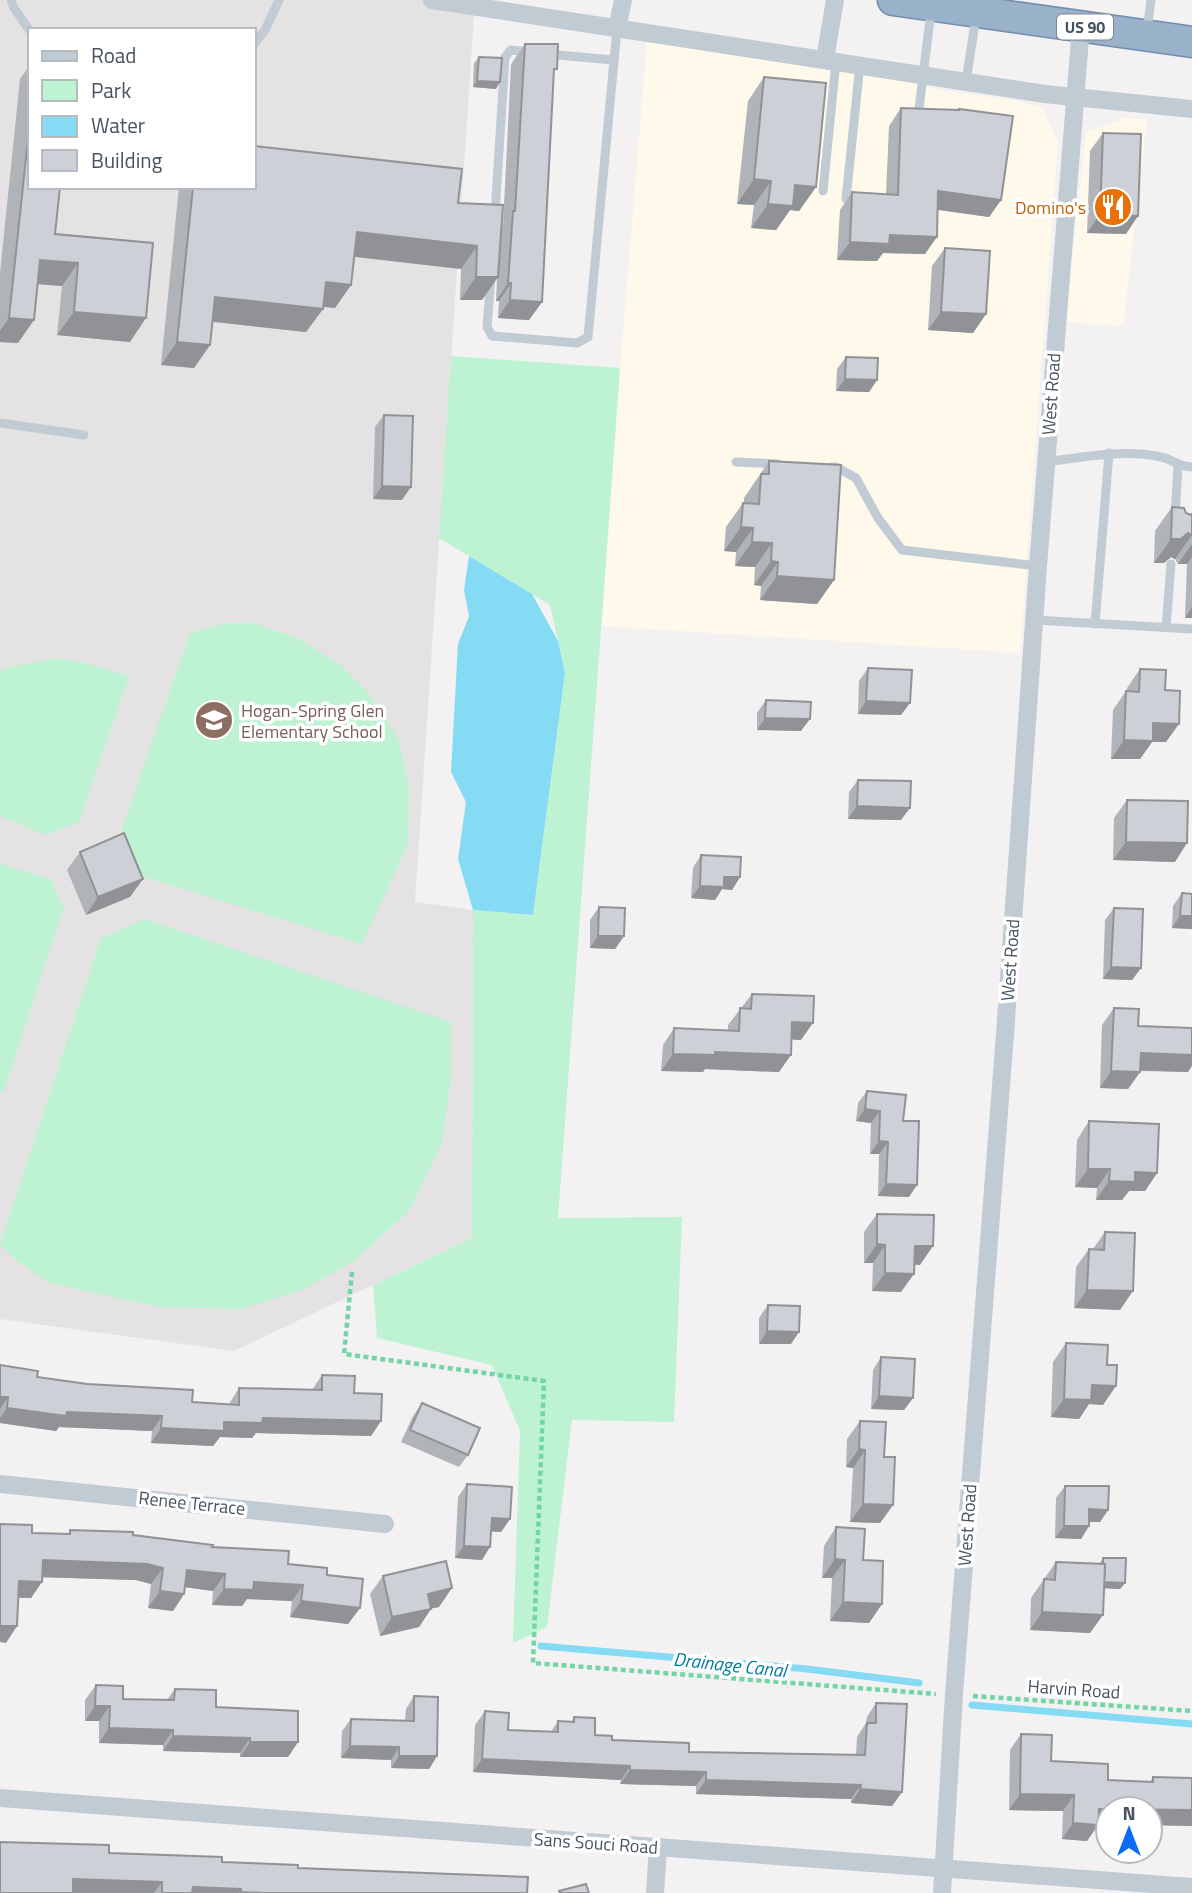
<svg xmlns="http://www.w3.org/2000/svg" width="1192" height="1893" viewBox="0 0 1192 1893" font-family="'Titillium Web',sans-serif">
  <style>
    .commercial { fill: #fef9eb }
    .education { fill: #e5e2e3; fill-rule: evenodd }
    .green { fill: #bdf3d3 }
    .water { fill: #86dbf4 }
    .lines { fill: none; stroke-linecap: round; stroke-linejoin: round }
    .stream { stroke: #86dbf4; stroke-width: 7 }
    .trunk-casing { stroke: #708daf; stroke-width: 33 }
    .path { stroke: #72d5a6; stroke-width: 4.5; stroke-dasharray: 5 3.5; stroke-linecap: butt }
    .service { stroke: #c1cbd4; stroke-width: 9 }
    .minor { stroke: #c1cbd4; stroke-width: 18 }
    .trunk { stroke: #9ab1ca; stroke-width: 30 }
    .wall { fill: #b0b3b8 }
    .shaded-wall { fill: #909296 }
    .building { fill: #cdd0d6; stroke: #909296; stroke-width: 2 }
    .labels { text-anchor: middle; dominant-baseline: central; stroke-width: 7; stroke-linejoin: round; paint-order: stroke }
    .shield { fill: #fff; stroke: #7e8790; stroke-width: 2 }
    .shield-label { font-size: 16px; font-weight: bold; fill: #475460 }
    .food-label { font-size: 18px; fill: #c56008; stroke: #fff; text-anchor: end }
    .street-label { font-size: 18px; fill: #475460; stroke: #fff }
    .education-label { font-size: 18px; fill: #785e54; stroke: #fff; text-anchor: start }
    .water-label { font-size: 19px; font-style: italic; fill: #037ca1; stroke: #fff }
  </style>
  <rect width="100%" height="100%" fill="#f3f1f1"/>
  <!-- commercial -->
  <g class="commercial">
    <polygon points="647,40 889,79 947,91 1018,101 1042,107 1058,142 1020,653 602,626 620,368"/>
    <polygon points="1126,118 1147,119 1123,326 1065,322 1086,132"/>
  </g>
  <!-- education -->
  <path class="education" d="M0,0H475L415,902L473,910L472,1238L234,1351L0,1319ZM30,30H254V187H30Z"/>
  <!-- green -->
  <g class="green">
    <polygon points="451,356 620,368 558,1218 682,1217 674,1422 572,1420 547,1627 513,1643 520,1431 492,1365 377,1338 373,1285 472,1238 473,910 533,915 565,673 550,605 439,538"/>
    <polygon points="226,623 253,623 297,638 339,664 368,693 398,738 409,788 408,844 362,944 141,876 121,832 190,633"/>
    <polygon points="59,658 93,665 129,676 79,822 46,835 0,816 0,671 8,667"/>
    <polygon points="0,864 51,879 64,908 4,1091 0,1092"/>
    <polygon points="145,919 451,1022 451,1078 442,1143 410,1210 353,1262 302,1290 241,1309 160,1307 49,1283 12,1257 0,1244 101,938"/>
  </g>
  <!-- water -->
  <polygon class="water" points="469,556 532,594 558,641 565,673 533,915 473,910 458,859 466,802 451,772 458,644 469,616 464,590"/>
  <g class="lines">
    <!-- stream -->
    <g class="stream">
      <polyline points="541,1646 807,1669 919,1683"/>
      <polyline points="972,1705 1192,1724"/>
    </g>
    <defs>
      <polyline id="trunk" points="893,0 1192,42"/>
    </defs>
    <!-- trunk casing -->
    <use href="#trunk" class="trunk-casing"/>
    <!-- path -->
    <g class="path">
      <polyline points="352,1272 344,1354 544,1381 533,1663 936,1694"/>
      <polyline points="973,1696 1192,1711"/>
    </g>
    <!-- service -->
    <g class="service">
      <polyline points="11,0 14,8 30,31"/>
      <polyline points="1147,30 1151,0"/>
      <polyline points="254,44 265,30 279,0"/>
      <polyline points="547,54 613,60"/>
      <polyline points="966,81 976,17"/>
      <polyline points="918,117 931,11"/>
      <polyline points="823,191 836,61"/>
      <polyline points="846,199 860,64"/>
      <polyline points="495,214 505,57 511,50 530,52"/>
      <polyline points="491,277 487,327 492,336 577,343 588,337 617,29"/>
      <polyline points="0,423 84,435"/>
      <polyline points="736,462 778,464"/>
      <path d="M1046,462C1084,457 1123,449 1161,457C1173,459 1176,466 1192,467"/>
      <polyline points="831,467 836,467 856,478 878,518 902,550 1038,566"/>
      <polyline points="1175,516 1178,466"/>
      <polyline points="1035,620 1192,629"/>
      <polyline points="1095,624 1109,453"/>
      <polyline points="1166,627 1171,564"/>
    </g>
    <!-- minor -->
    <g class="minor">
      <polyline points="432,0 1045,94 1192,109"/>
      <polyline points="617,29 623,0"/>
      <polyline points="825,59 835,0"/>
      <polyline points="0,1484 385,1524"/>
      <polyline points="0,1798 1192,1887"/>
      <polyline points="655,1893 658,1848"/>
      <polyline points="942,1893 954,1694 1005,1034 1038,566 1081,26"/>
    </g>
    <!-- trunk -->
    <use href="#trunk" class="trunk"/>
  </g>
  <!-- wall -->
  <g class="wall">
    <polygon points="525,44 554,74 542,302 529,320 498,318 499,301 496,301 497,278 482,300 460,300 461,269 354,257 351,285 335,308 323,307 323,309 306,332 213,322 210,345 194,368 161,365 179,187 254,187 458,203 501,228 503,225 511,65 513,61"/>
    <polygon points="479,57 496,89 473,87 474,63"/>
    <polygon points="30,65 30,187 55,234 153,243 130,342 57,335 62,286 38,284 18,343 0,342 0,273 20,79"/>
    <polygon points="764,77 816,187 799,211 790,210 776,230 751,228 754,205 737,204 748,101"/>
    <polygon points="901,108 958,110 959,109 1001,200 989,217 938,210 925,254 883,253 877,261 837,260 840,210 852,192 886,194 889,126"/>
    <polygon points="1103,133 1126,234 1087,233 1090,151"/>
    <polygon points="945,248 986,314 973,333 928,330 932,266"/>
    <polygon points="846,357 877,380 869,392 836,391 837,369"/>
    <polygon points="384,415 402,500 373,499 375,427"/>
    <polygon points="769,461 834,580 817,604 760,600 761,586 754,585 755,567 735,566 736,552 724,551 726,527 743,503 744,503 744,498"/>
    <polygon points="1172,507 1191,515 1192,514 1192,618 1185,618 1187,564 1178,564 1175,559 1171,557 1164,563 1154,563 1155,531"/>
    <polygon points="868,668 901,715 858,714 859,681"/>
    <polygon points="1140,669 1165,690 1166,742 1152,742 1140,759 1111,759 1113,710 1126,691 1127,691 1127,688"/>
    <polygon points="766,700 801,731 757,730 757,713"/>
    <polygon points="858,780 901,820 848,819 849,792"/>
    <polygon points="1127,800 1175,862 1113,860 1114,818"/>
    <polygon points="80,852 130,897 86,915 67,870"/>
    <polygon points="701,855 740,877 732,890 722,889 715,900 691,898 693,868"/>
    <polygon points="1182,893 1192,894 1192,929 1172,928 1173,906"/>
    <polygon points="599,907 624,936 615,949 590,948 590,920"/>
    <polygon points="1114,908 1141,968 1132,980 1103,979 1105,920"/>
    <polygon points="752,994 801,1040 792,1039 779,1072 705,1069 703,1072 661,1071 663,1045 674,1028 728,1030 728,1025"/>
    <polygon points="1114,1008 1138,1026 1188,1072 1140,1071 1140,1072 1128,1089 1100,1088 1102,1025"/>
    <polygon points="867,1091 903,1121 909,1197 878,1196 879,1154 870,1154 871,1123 856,1121 858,1103"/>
    <polygon points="1089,1121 1157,1173 1145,1191 1129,1191 1122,1200 1096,1200 1097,1188 1075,1187 1077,1140"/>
    <polygon points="877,1214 920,1265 914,1264 901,1292 872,1291 873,1263 864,1263 864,1232"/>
    <polygon points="1105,1232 1120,1310 1074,1308 1076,1267 1089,1249 1093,1249"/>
    <polygon points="768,1305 791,1344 759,1344 759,1318"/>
    <polygon points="1066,1343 1103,1405 1089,1404 1079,1419 1051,1417 1053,1362"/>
    <polygon points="881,1357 913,1398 904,1410 871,1409 873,1370"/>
    <polygon points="0,1365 37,1377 192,1402 229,1404 239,1388 312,1390 322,1375 354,1393 371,1436 256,1433 252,1438 220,1437 213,1446 151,1443 152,1431 59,1427 56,1431 0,1423"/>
    <polygon points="422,1403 468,1455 459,1467 401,1442 413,1416"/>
    <polygon points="860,1421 893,1505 880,1523 850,1522 853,1468 846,1467 847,1439"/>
    <polygon points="467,1484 510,1519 501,1532 491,1531 482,1560 455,1558 458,1497"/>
    <polygon points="1065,1486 1108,1510 1100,1522 1089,1522 1089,1526 1081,1539 1055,1538 1056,1498"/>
    <polygon points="836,1527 863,1560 882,1604 869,1623 830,1621 832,1578 822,1578 824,1546"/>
    <polygon points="70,1530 133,1535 212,1547 288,1564 327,1575 360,1608 348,1624 290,1617 292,1601 247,1599 242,1606 212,1605 213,1591 185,1587 184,1594 173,1611 148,1608 151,1584 136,1580 42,1577 31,1598 18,1598 6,1643 32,1533 68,1534"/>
    <polygon points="1103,1558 1125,1583 1120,1589 1104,1588 1090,1633 1030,1630 1031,1598 1056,1562 1099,1564"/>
    <polygon points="383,1576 439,1607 431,1608 419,1627 380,1636 370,1594"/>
    <polygon points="96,1685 123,1699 167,1700 175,1689 298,1742 288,1757 240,1757 240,1753 163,1751 163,1745 99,1743 99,1721 85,1721 85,1700"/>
    <polygon points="414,1696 437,1756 429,1769 391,1768 391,1760 341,1758 342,1731 351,1719 405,1721 406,1709"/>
    <polygon points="876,1703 902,1792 892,1806 851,1803 851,1799 696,1794 696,1786 620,1784 621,1780 473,1772 475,1725 485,1711 508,1730 551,1732 558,1721 571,1722 574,1717 595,1735 612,1740 689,1752 856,1755 857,1737 866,1723 867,1717"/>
    <polygon points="1021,1734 1051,1761 1108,1780 1150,1782 1153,1777 1192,1826 1150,1825 1150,1809 1108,1809 1108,1825 1098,1825 1087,1841 1062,1839 1063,1811 1009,1810 1010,1750"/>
    <polygon points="109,1853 298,1868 527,1893 0,1893"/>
  </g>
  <!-- shaded-wall -->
  <g class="shaded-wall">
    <polygon points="477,81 500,82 496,89 473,87"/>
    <polygon points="754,179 771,181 754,205 737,204"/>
    <polygon points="795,185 816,187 799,211 790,210 776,230 751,228 768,204"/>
    <polygon points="938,191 1001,200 989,217 926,208"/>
    <polygon points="1100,214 1138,216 1126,234 1087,233"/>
    <polygon points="357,232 477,246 461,269 341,255"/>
    <polygon points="890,235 937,237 925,254 883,253 877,261 837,260 850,242"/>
    <polygon points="40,260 78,263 62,286 24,283"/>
    <polygon points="476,277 498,277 482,300 460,300"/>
    <polygon points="326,282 351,285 335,308 309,305"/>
    <polygon points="508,283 511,283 499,301 496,301"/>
    <polygon points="215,297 323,309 306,332 199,320"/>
    <polygon points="510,300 542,302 529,320 498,318"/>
    <polygon points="74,312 146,318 130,342 57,335"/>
    <polygon points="941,312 986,314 973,333 928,330"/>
    <polygon points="9,318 34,320 18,343 0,342 0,331"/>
    <polygon points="177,342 210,345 194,368 161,365"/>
    <polygon points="845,379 877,380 869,392 836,391"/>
    <polygon points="382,486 411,487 402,500 373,499"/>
    <polygon points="741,527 753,528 736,552 724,551"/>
    <polygon points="1188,533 1192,535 1175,559 1171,557 1164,563 1154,563 1171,539"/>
    <polygon points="752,542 772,543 755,567 735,566"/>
    <polygon points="1192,544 1192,557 1187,564 1178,564"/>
    <polygon points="771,561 778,562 761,586 754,585"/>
    <polygon points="777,576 834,580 817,604 760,600"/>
    <polygon points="1192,607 1192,618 1185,618"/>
    <polygon points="866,701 910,703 901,715 858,714"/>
    <polygon points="765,718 810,719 801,731 757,730"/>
    <polygon points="1153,723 1179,724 1166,742 1152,742 1140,759 1111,759 1124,740"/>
    <polygon points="857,806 910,808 901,820 848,819"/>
    <polygon points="1126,842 1187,843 1175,862 1113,860"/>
    <polygon points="724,877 740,877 732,890 722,889 715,900 691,898 700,886"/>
    <polygon points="143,879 130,897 86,915 98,897"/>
    <polygon points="1180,916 1192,916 1192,929 1172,928"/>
    <polygon points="598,936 624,936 615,949 590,948"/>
    <polygon points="1111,967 1141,968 1132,980 1103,979"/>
    <polygon points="792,1022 813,1023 801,1040 780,1039"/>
    <polygon points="715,1052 791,1055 779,1072 705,1069 703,1072 661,1071 673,1054"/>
    <polygon points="1141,1053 1192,1055 1192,1066 1188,1072 1129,1070"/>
    <polygon points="1111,1071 1140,1072 1128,1089 1100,1088"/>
    <polygon points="865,1109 880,1111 871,1123 856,1121"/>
    <polygon points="879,1141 888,1142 879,1154 870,1154"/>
    <polygon points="1088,1169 1110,1169 1097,1188 1075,1187"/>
    <polygon points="1135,1172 1157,1173 1145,1191 1129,1191 1122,1200 1096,1200 1109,1181"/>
    <polygon points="886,1184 917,1185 909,1197 878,1196"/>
    <polygon points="877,1244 885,1245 873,1263 864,1263"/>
    <polygon points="915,1246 933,1246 920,1265 902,1264"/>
    <polygon points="885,1273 914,1274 901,1292 872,1291"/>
    <polygon points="1087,1290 1133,1291 1120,1310 1074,1308"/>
    <polygon points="767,1331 799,1332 791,1344 759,1344"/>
    <polygon points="1092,1385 1116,1386 1103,1405 1089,1404 1079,1419 1051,1417 1064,1399"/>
    <polygon points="879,1396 913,1398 904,1410 871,1409"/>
    <polygon points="0,1397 8,1397 0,1409"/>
    <polygon points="7,1408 162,1416 152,1431 59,1427 56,1431 0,1423 0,1418"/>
    <polygon points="263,1418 381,1421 371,1436 256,1433 252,1438 220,1437 213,1446 151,1443 161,1428"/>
    <polygon points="859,1449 865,1450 853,1468 846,1467"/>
    <polygon points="863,1504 893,1505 880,1523 850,1522"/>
    <polygon points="1089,1509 1108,1510 1100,1522 1081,1522"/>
    <polygon points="492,1518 510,1519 501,1532 483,1531"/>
    <polygon points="1064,1526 1089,1526 1081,1539 1055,1538"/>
    <polygon points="464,1546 490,1547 482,1560 455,1558"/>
    <polygon points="835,1559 845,1560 832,1578 822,1578"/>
    <polygon points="43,1560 147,1564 163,1568 151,1584 136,1580 32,1577"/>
    <polygon points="187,1570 225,1574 213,1591 176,1586"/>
    <polygon points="19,1581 42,1582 31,1598 8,1597"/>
    <polygon points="254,1582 303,1585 292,1601 247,1599 242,1606 212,1605 224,1589"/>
    <polygon points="1103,1582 1125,1583 1120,1589 1098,1588"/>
    <polygon points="452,1588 439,1607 415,1612 428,1594"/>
    <polygon points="160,1591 184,1594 173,1611 148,1608"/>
    <polygon points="301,1601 360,1608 348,1624 290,1617"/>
    <polygon points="843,1602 882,1604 869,1623 830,1621"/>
    <polygon points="431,1609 419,1627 380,1636 392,1617"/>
    <polygon points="1042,1612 1103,1615 1090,1633 1030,1630"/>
    <polygon points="0,1626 17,1626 6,1643 0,1642"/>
    <polygon points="95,1706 110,1706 99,1721 85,1721"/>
    <polygon points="109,1728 173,1730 163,1745 99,1743"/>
    <polygon points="173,1736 250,1738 240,1753 163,1751"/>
    <polygon points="250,1742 298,1742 288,1757 240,1757"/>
    <polygon points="350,1746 399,1747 391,1760 341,1758"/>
    <polygon points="399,1756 437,1756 429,1769 391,1768"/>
    <polygon points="482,1759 630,1766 621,1780 473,1772"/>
    <polygon points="630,1770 706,1772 696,1786 620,1784"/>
    <polygon points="706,1780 861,1785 851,1799 696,1794"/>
    <polygon points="860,1789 902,1792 892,1806 851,1803"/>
    <polygon points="1020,1794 1074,1795 1063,1811 1009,1810"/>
    <polygon points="1099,1809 1108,1809 1108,1825 1091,1824 1098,1825 1087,1841 1062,1839 1073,1823"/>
    <polygon points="1150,1809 1192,1810 1192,1826 1150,1825"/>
    <polygon points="73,1879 162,1882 154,1893 63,1893"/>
    <polygon points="193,1887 241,1889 239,1893 189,1893"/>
  </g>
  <!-- building -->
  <g class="building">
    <polygon points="525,44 558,44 557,69 554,69 542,302 510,300 511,283 508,283 513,211 515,211"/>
    <polygon points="479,57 502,58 500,82 477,81"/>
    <polygon points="764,77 826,83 816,187 795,185 793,206 768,204 771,181 754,179"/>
    <polygon points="901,108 959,110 959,109 1013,116 1001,200 938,191 937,237 890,235 889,244 850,242 852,192 898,195"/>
    <polygon points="30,120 30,187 60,187 55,234 153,243 146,318 74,312 78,263 40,260 34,320 9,318"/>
    <polygon points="1103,133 1141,134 1138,216 1100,214"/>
    <polygon points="254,146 462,169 458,203 503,205 498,277 476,277 477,246 357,232 351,285 326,282 323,309 215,297 210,345 177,342 193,187 254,187"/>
    <polygon points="945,248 990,251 986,314 941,312"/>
    <polygon points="846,357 878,358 877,380 845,379"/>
    <polygon points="384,415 413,416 411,487 382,486"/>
    <polygon points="769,461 841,465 834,580 777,576 778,562 771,561 772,543 752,542 753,528 741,527 743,503 759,504 761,474 769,474"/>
    <polygon points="1172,507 1184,508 1186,513 1191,515 1192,514 1192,535 1188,533 1181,539 1171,539"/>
    <polygon points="868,668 912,670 910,703 866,701"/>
    <polygon points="1140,669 1166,670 1165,690 1180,691 1179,724 1153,723 1153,741 1124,740 1126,691 1139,692"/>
    <polygon points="766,700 811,702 810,719 765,718"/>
    <polygon points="858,780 911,781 910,808 857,806"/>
    <polygon points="1127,800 1188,801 1187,843 1126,842"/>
    <polygon points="124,833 143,879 98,897 80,852"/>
    <polygon points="701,855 741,857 740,877 724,877 724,887 700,886"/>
    <polygon points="1182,893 1192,894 1192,916 1180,916"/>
    <polygon points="599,907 625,908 624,936 598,936"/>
    <polygon points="1114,908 1143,909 1141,968 1111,967"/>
    <polygon points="752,994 814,996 813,1023 792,1022 791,1055 715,1052 715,1055 673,1054 674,1028 739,1031 740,1008 751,1009"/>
    <polygon points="1114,1008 1139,1009 1138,1026 1192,1028 1192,1055 1141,1053 1140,1072 1111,1071"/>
    <polygon points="867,1091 906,1095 903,1121 919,1121 917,1185 886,1184 888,1142 879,1141 880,1111 865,1109"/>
    <polygon points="1089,1121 1159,1124 1157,1173 1135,1172 1135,1182 1109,1181 1110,1169 1088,1169"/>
    <polygon points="877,1214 934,1215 933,1246 915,1246 914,1274 885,1273 885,1245 877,1244"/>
    <polygon points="1105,1232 1135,1233 1133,1291 1087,1290 1089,1249 1104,1250"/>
    <polygon points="768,1305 800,1306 799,1332 767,1331"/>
    <polygon points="1066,1343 1108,1345 1107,1365 1117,1365 1116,1386 1092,1385 1091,1400 1064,1399"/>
    <polygon points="881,1357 915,1359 913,1398 879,1396"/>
    <polygon points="0,1365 38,1371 37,1377 87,1384 193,1390 192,1402 239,1405 239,1388 322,1390 322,1375 355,1376 354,1393 382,1394 381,1421 263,1418 262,1423 224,1422 224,1431 161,1428 162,1416 67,1412 66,1416 7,1408 8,1397 0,1397"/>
    <polygon points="422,1403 480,1428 468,1455 410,1430"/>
    <polygon points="860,1421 886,1422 884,1457 895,1457 893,1505 863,1504 865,1450 859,1449"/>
    <polygon points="467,1484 512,1487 510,1519 492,1518 490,1547 464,1546"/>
    <polygon points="1065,1486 1109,1486 1108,1510 1089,1509 1089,1526 1064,1526"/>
    <polygon points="0,1524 32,1525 32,1533 70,1534 70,1530 133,1532 133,1535 213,1545 212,1547 289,1551 288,1564 327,1568 327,1575 363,1579 360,1608 301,1601 303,1585 254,1582 253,1590 224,1589 225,1574 187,1570 184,1594 160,1591 163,1568 147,1564 43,1560 42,1582 19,1581 17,1626 0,1626"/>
    <polygon points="836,1527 865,1529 863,1560 883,1561 882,1604 843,1602 845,1560 835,1559"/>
    <polygon points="1103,1558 1126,1558 1125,1583 1104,1582 1105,1564 1103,1564"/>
    <polygon points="446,1561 452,1588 428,1594 431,1609 392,1617 383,1576"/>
    <polygon points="1056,1562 1105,1564 1103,1615 1042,1612 1044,1579 1055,1580"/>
    <polygon points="96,1685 123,1686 123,1699 174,1700 175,1689 216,1690 216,1707 298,1711 298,1742 250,1742 250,1738 173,1736 173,1730 109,1728 110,1706 95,1706"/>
    <polygon points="414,1696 438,1697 437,1756 399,1756 399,1747 350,1746 351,1719 414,1721"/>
    <polygon points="876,1703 907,1704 902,1792 860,1789 861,1785 706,1780 706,1772 630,1770 630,1766 482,1759 485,1711 509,1713 508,1730 558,1732 558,1721 574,1722 574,1717 595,1718 595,1735 612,1736 612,1740 689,1743 689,1752 865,1755 867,1723 876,1723"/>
    <polygon points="1021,1734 1052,1735 1051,1761 1108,1764 1108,1780 1153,1782 1153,1777 1192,1778 1192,1810 1099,1809 1098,1825 1073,1823 1074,1795 1020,1794"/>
    <polygon points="0,1842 109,1845 109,1853 222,1857 222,1862 298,1865 298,1868 528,1877 527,1893 263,1893 241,1892 241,1889 193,1887 192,1893 162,1893 162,1882 73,1879 73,1893 0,1893"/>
    <polygon points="586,1884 589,1893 560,1893 559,1891"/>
  </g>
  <!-- icons -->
  <defs>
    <symbol id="restaurant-disc" viewBox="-11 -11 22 22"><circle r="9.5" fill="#e8710a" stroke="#fff"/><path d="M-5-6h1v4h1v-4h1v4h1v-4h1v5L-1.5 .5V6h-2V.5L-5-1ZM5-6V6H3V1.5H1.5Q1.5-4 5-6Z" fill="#fff"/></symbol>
    <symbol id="school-disc" viewBox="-11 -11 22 22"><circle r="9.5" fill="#8d6e63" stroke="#fff"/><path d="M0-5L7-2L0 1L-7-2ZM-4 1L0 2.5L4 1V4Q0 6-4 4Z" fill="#fff"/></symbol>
  </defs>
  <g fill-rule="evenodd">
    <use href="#restaurant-disc" x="1091" y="185" width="44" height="44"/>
    <use href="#school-disc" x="192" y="698" width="44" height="44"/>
  </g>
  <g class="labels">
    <!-- shield labels -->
    <rect class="shield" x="1057" y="14.5" width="56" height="25" rx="5"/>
    <g class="shield-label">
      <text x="1085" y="27">US 90</text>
    </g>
    <!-- food labels -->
    <g class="food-label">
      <text x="1086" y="207">Domino's</text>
    </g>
    <!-- street labels -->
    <g class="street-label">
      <text transform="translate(1051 394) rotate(-86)">West Road</text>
      <text transform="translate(1010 960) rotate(-86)">West Road</text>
      <text transform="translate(192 1503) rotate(6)">Renee Terrace</text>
      <text transform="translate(967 1525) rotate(-86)">West Road</text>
      <text transform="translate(1074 1689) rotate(4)">Harvin Road</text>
      <text transform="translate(596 1843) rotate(4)">Sans Souci Road</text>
    </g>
    <!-- education labels -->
    <g class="education-label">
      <text x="241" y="710">Hogan-Spring Glen<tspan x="241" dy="21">Elementary School</tspan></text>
    </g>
    <!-- water labels -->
    <g class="water-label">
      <text transform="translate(730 1664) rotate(6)">Drainage Canal</text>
    </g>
  </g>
  <!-- legend -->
  <rect x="28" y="28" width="228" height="161" fill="#ffffff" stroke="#b5bbbf" stroke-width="2"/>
  <rect x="42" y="51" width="35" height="10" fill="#c1cbd4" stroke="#b5bbbf" stroke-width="2"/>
  <text x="91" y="63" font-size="21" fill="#475460">Road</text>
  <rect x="42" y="80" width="35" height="21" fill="#bdf3d3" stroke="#b5bbbf" stroke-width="2"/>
  <text x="91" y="98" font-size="21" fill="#475460">Park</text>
  <rect x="42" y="116" width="35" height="21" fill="#86dbf4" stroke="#b5bbbf" stroke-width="2"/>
  <text x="91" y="133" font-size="21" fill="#475460">Water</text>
  <rect x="42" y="150" width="35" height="21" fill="#cdd0d6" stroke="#b5bbbf" stroke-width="2"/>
  <text x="91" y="168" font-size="21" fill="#475460">Building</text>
  <!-- north arrow -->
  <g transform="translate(1129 1830)"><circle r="33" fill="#ffffff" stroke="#b5bbbf" stroke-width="2"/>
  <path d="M0-5L12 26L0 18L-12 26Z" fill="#0a6bf5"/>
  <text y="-10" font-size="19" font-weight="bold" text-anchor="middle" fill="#475460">N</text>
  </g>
</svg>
